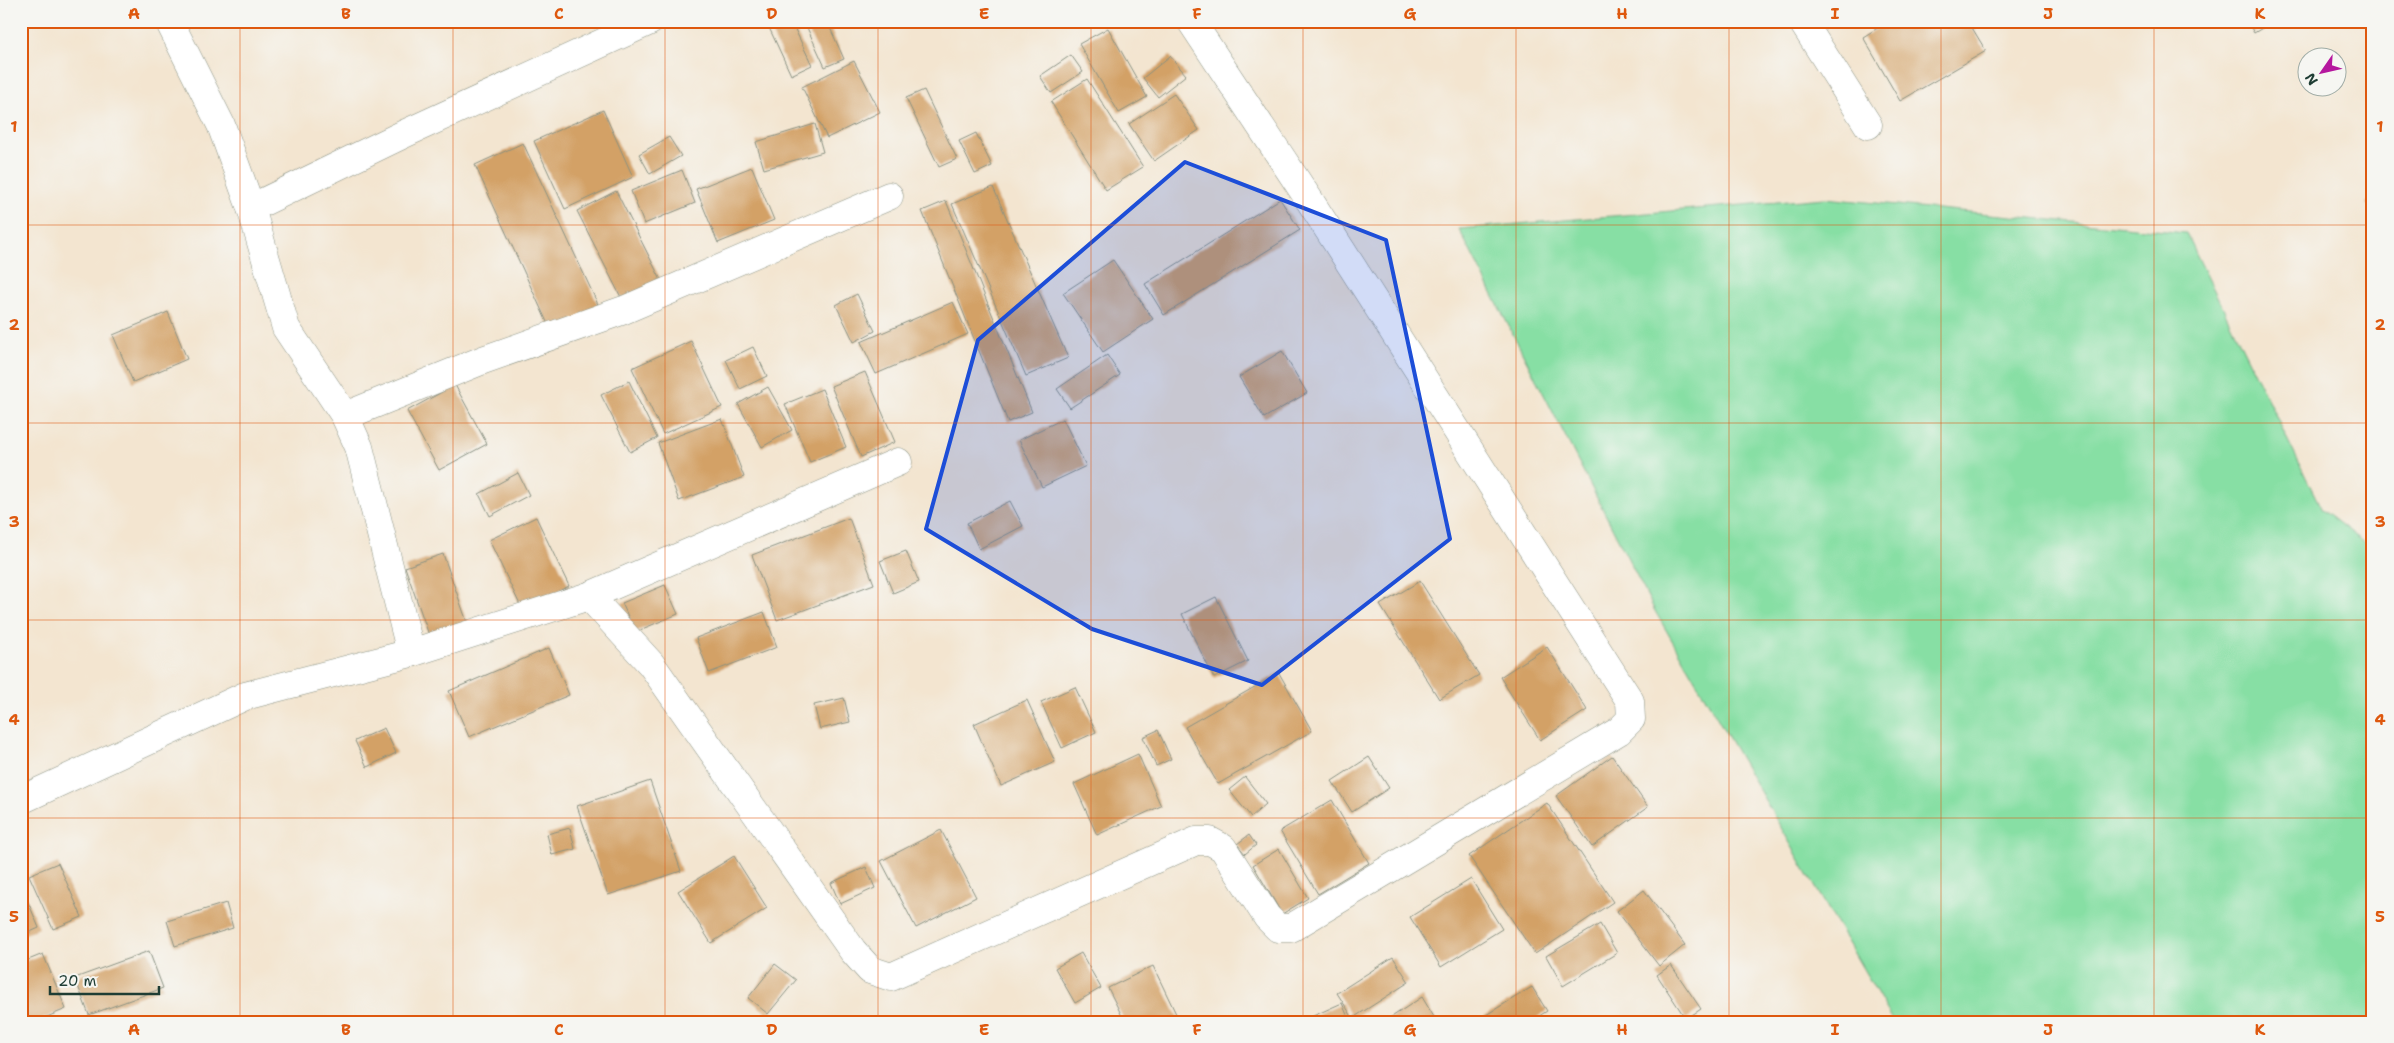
<svg xmlns="http://www.w3.org/2000/svg" width="2394" height="1043" viewBox="0 0 2394 1043" font-family="'Shantell Sans',sans-serif">
  <style>
    .green { fill: #87dfa4; stroke: #538e6c }
    .building { fill: #d3a166 }
    .lines { fill: none; stroke-linecap: round; stroke-linejoin: round }
    .street-casing { stroke: #899182; stroke-width: 29 }
    .street { stroke: #fff; stroke-width: 28 }
    .marked { fill: #1d4ed8; fill-opacity: 0.2; stroke: #1d4ed8; stroke-width: 4; stroke-linejoin: round }
    .grid { fill: none; stroke: #de580e; stroke-width: 1; stroke-opacity: 0.55 }
    .neatline { fill: none; stroke: #de580e; stroke-width: 2 }
    .grid-label { font-size: 16px; text-anchor: middle; font-weight: bold; fill: #de580e }
  </style>
  <rect width="100%" height="100%" fill="#f6f6f2"/>
  <filter id="ink" filterUnits="userSpaceOnUse"><feTurbulence type="fractalNoise" baseFrequency=".02" numOctaves="2"/><feDisplacementMap in="SourceGraphic" scale="10" xChannelSelector="R" yChannelSelector="G"/><feConvolveMatrix kernelMatrix="1 2 1 2 8 2 1 2 1" color-interpolation-filters="sRGB"/></filter>
  <filter id="wash" filterUnits="userSpaceOnUse"><feTurbulence type="fractalNoise" baseFrequency=".0096" numOctaves="4" result="noise"/><feDisplacementMap in="SourceGraphic" scale="20" xChannelSelector="R" yChannelSelector="G"/><feGaussianBlur stdDeviation="1.12" result="paint"/><feColorMatrix in="noise" values="0 0 0 0 0 0 0 0 0 0 0 0 0 0 0 0 0 1.4 0 .05"/><feComposite in="paint" operator="in"/></filter>
  <g filter="url(#wash)">
    <rect width="100%" height="100%" fill="#f3e5d0"/>
    <!-- green -->
    <polygon class="green" points="1825,198 2186,233 2322,510 2373,549 2373,1022 1894,1022 1655,611 1459,229"/>
    <g id="blocks">
      <!-- building -->
      <g class="building">
        <polygon points="766,21 791,21 812,65 791,75"/>
        <polygon points="804,21 827,21 844,59 825,67"/>
        <polygon points="1889,21 1968,21 1986,51 1900,101 1863,37"/>
        <polygon points="2247,21 2274,21 2254,33"/>
        <polygon points="1108,28 1147,97 1119,113 1079,44"/>
        <polygon points="1071,55 1083,72 1051,93 1040,76"/>
        <polygon points="1170,56 1186,75 1158,97 1143,78"/>
        <polygon points="854,61 880,112 827,138 802,87"/>
        <polygon points="1087,79 1143,167 1106,190 1051,102"/>
        <polygon points="924,90 957,159 939,167 906,98"/>
        <polygon points="1174,94 1199,130 1154,161 1129,124"/>
        <polygon points="603,110 633,177 565,209 534,141"/>
        <polygon points="815,124 823,152 764,169 756,142"/>
        <polygon points="976,133 992,166 975,174 959,141"/>
        <polygon points="669,137 681,156 650,174 639,154"/>
        <polygon points="523,143 601,311 552,333 475,165"/>
        <polygon points="752,167 774,220 718,243 696,189"/>
        <polygon points="682,170 695,203 644,224 631,191"/>
        <polygon points="993,187 1068,358 1026,376 952,204"/>
        <polygon points="616,191 664,286 625,305 577,211"/>
        <polygon points="2373,198 2373,213 2366,203"/>
        <polygon points="1280,199 1300,230 1164,315 1145,284"/>
        <polygon points="946,201 1032,412 1008,422 922,211"/>
        <polygon points="1113,260 1153,319 1103,352 1063,293"/>
        <polygon points="857,294 875,331 854,342 836,305"/>
        <polygon points="953,302 968,334 876,374 861,342"/>
        <polygon points="168,312 187,359 133,382 113,335"/>
        <polygon points="691,341 722,407 663,434 632,368"/>
        <polygon points="753,347 767,376 740,389 726,360"/>
        <polygon points="1282,351 1307,393 1264,418 1239,377"/>
        <polygon points="1107,355 1120,375 1070,408 1057,389"/>
        <polygon points="865,372 895,442 861,457 831,386"/>
        <polygon points="629,381 657,438 630,452 601,395"/>
        <polygon points="455,385 487,444 439,470 407,411"/>
        <polygon points="768,387 792,430 762,447 738,404"/>
        <polygon points="822,389 846,447 810,462 785,404"/>
        <polygon points="722,419 744,477 679,501 658,443"/>
        <polygon points="1063,419 1086,466 1042,487 1019,440"/>
        <polygon points="518,473 529,495 490,516 479,494"/>
        <polygon points="1010,501 1023,526 979,549 967,523"/>
        <polygon points="536,517 569,586 522,609 489,540"/>
        <polygon points="849,518 874,584 777,620 752,555"/>
        <polygon points="906,551 919,582 893,593 880,561"/>
        <polygon points="443,554 467,622 429,635 405,567"/>
        <polygon points="1420,581 1479,675 1439,699 1380,605"/>
        <polygon points="665,585 678,614 635,632 622,603"/>
        <polygon points="1216,597 1248,661 1214,678 1182,614"/>
        <polygon points="764,612 777,647 709,673 696,638"/>
        <polygon points="1547,647 1587,710 1540,740 1500,677"/>
        <polygon points="549,648 569,695 469,737 449,691"/>
        <polygon points="1279,673 1312,731 1218,784 1185,727"/>
        <polygon points="1075,687 1096,732 1062,748 1041,702"/>
        <polygon points="844,698 850,722 820,729 814,705"/>
        <polygon points="1027,700 1055,762 1001,786 974,724"/>
        <polygon points="384,728 396,753 367,767 355,741"/>
        <polygon points="1158,730 1171,759 1156,766 1143,737"/>
        <polygon points="1138,754 1161,806 1097,835 1074,784"/>
        <polygon points="1612,756 1648,807 1592,847 1556,796"/>
        <polygon points="1369,757 1389,788 1352,812 1332,781"/>
        <polygon points="1245,777 1266,804 1251,817 1229,790"/>
        <polygon points="650,781 681,871 608,895 577,806"/>
        <polygon points="1332,800 1369,863 1318,894 1280,831"/>
        <polygon points="1547,803 1613,902 1535,954 1469,856"/>
        <polygon points="570,828 575,849 552,855 547,834"/>
        <polygon points="941,830 976,897 916,928 881,861"/>
        <polygon points="1249,835 1256,845 1245,854 1237,844"/>
        <polygon points="1279,849 1308,898 1282,914 1253,865"/>
        <polygon points="734,856 767,908 711,943 678,891"/>
        <polygon points="58,863 82,917 53,929 29,875"/>
        <polygon points="866,867 875,888 840,904 831,883"/>
        <polygon points="1471,879 1502,929 1441,967 1410,917"/>
        <polygon points="21,885 39,928 21,936"/>
        <polygon points="1644,890 1685,945 1659,966 1617,911"/>
        <polygon points="226,903 233,928 175,946 167,921"/>
        <polygon points="1600,924 1617,953 1563,986 1546,956"/>
        <polygon points="149,951 163,988 89,1015 75,978"/>
        <polygon points="1081,953 1101,988 1075,1003 1055,968"/>
        <polygon points="43,954 66,1009 35,1022 21,1022 21,963"/>
        <polygon points="1393,957 1409,982 1353,1018 1337,993"/>
        <polygon points="775,964 796,980 768,1014 748,998"/>
        <polygon points="1671,965 1701,1009 1686,1019 1657,975"/>
        <polygon points="1153,966 1178,1018 1170,1022 1125,1022 1108,988"/>
        <polygon points="1532,987 1547,1011 1530,1022 1484,1022 1481,1018"/>
        <polygon points="1422,997 1437,1022 1384,1022"/>
        <polygon points="1342,1003 1350,1022 1315,1022 1313,1016"/>
      </g>
    </g>
  </g>
  <g filter="url(#ink)">
    <use href="#blocks" fill-opacity="0" stroke="#899182" stroke-width="1"/>
    <g class="lines">
      <defs>
        <g id="street">
          <polyline points="169,21 221,125 251,208 286,328 345,416 359,447 411,653"/>
          <polyline points="1802,21 1868,125"/>
          <polyline points="251,208 404,134 650,21"/>
          <polyline points="345,416 483,360 624,310 889,196"/>
          <polyline points="589,596 651,664 853,951 870,970 891,977 1196,841 1210,841 1223,848 1267,917 1278,928 1291,928 1619,731 1631,719 1630,701 1310,201 1191,21"/>
          <polyline points="21,800 245,696 411,653 589,596 898,462"/>
        </g>
      </defs>
      <!-- street casing -->
      <use href="#street" class="street-casing"/>
      <!-- street -->
      <use href="#street" class="street"/>
    </g>
  </g>
  <!-- marked area -->
  <path class="marked" d="M1185,162L1386,240L1450,539L1262,685L1092,629L926,529L978,340Z"/>
  <!-- grid -->
  <path class="grid" d="M240,21V1022M453,21V1022M665,21V1022M878,21V1022M1091,21V1022M1303,21V1022M1516,21V1022M1729,21V1022M1941,21V1022M2154,21V1022M21,225H2373M21,423H2373M21,620H2373M21,818H2373"/>
  <!-- margin -->
  <rect width="2394" height="1043" fill="none" stroke="#f6f6f2" stroke-width="55"/>
  <!-- north arrow -->
  <g transform="translate(2322 72) rotate(236)"><circle r="24" fill="#f6f6f2" stroke="#a0aca6"/>
  <path d="M0-4L9 19L0 12L-9 19Z" fill="#b5179e"/>
  <text y="-8" font-size="14" font-weight="bold" text-anchor="middle" fill="#1f3d34">N</text>
  </g>
  <!-- scale -->
  <path d="M50 986v8h109v-8" fill="none" stroke="#1f3d34" stroke-width="2.5"/>
  <text x="58" y="986" font-size="15" fill="#1f3d34" stroke="#f6f6f2" stroke-width="4" paint-order="stroke">20 m</text>
  <rect x="28" y="28" width="2338" height="988" class="neatline"/>
  <g class="grid-label">
    <text x="134" y="19">A</text>
    <text x="346" y="19">B</text>
    <text x="559" y="19">C</text>
    <text x="772" y="19">D</text>
    <text x="984" y="19">E</text>
    <text x="1197" y="19">F</text>
    <text x="1410" y="19">G</text>
    <text x="1622" y="19">H</text>
    <text x="1835" y="19">I</text>
    <text x="2048" y="19">J</text>
    <text x="2260" y="19">K</text>
    <text x="14" y="132">1</text>
    <text x="2380" y="132">1</text>
    <text x="14" y="330">2</text>
    <text x="2380" y="330">2</text>
    <text x="14" y="527">3</text>
    <text x="2380" y="527">3</text>
    <text x="14" y="725">4</text>
    <text x="2380" y="725">4</text>
    <text x="14" y="922">5</text>
    <text x="2380" y="922">5</text>
    <text x="134" y="1035">A</text>
    <text x="346" y="1035">B</text>
    <text x="559" y="1035">C</text>
    <text x="772" y="1035">D</text>
    <text x="984" y="1035">E</text>
    <text x="1197" y="1035">F</text>
    <text x="1410" y="1035">G</text>
    <text x="1622" y="1035">H</text>
    <text x="1835" y="1035">I</text>
    <text x="2048" y="1035">J</text>
    <text x="2260" y="1035">K</text>
  </g>
</svg>
